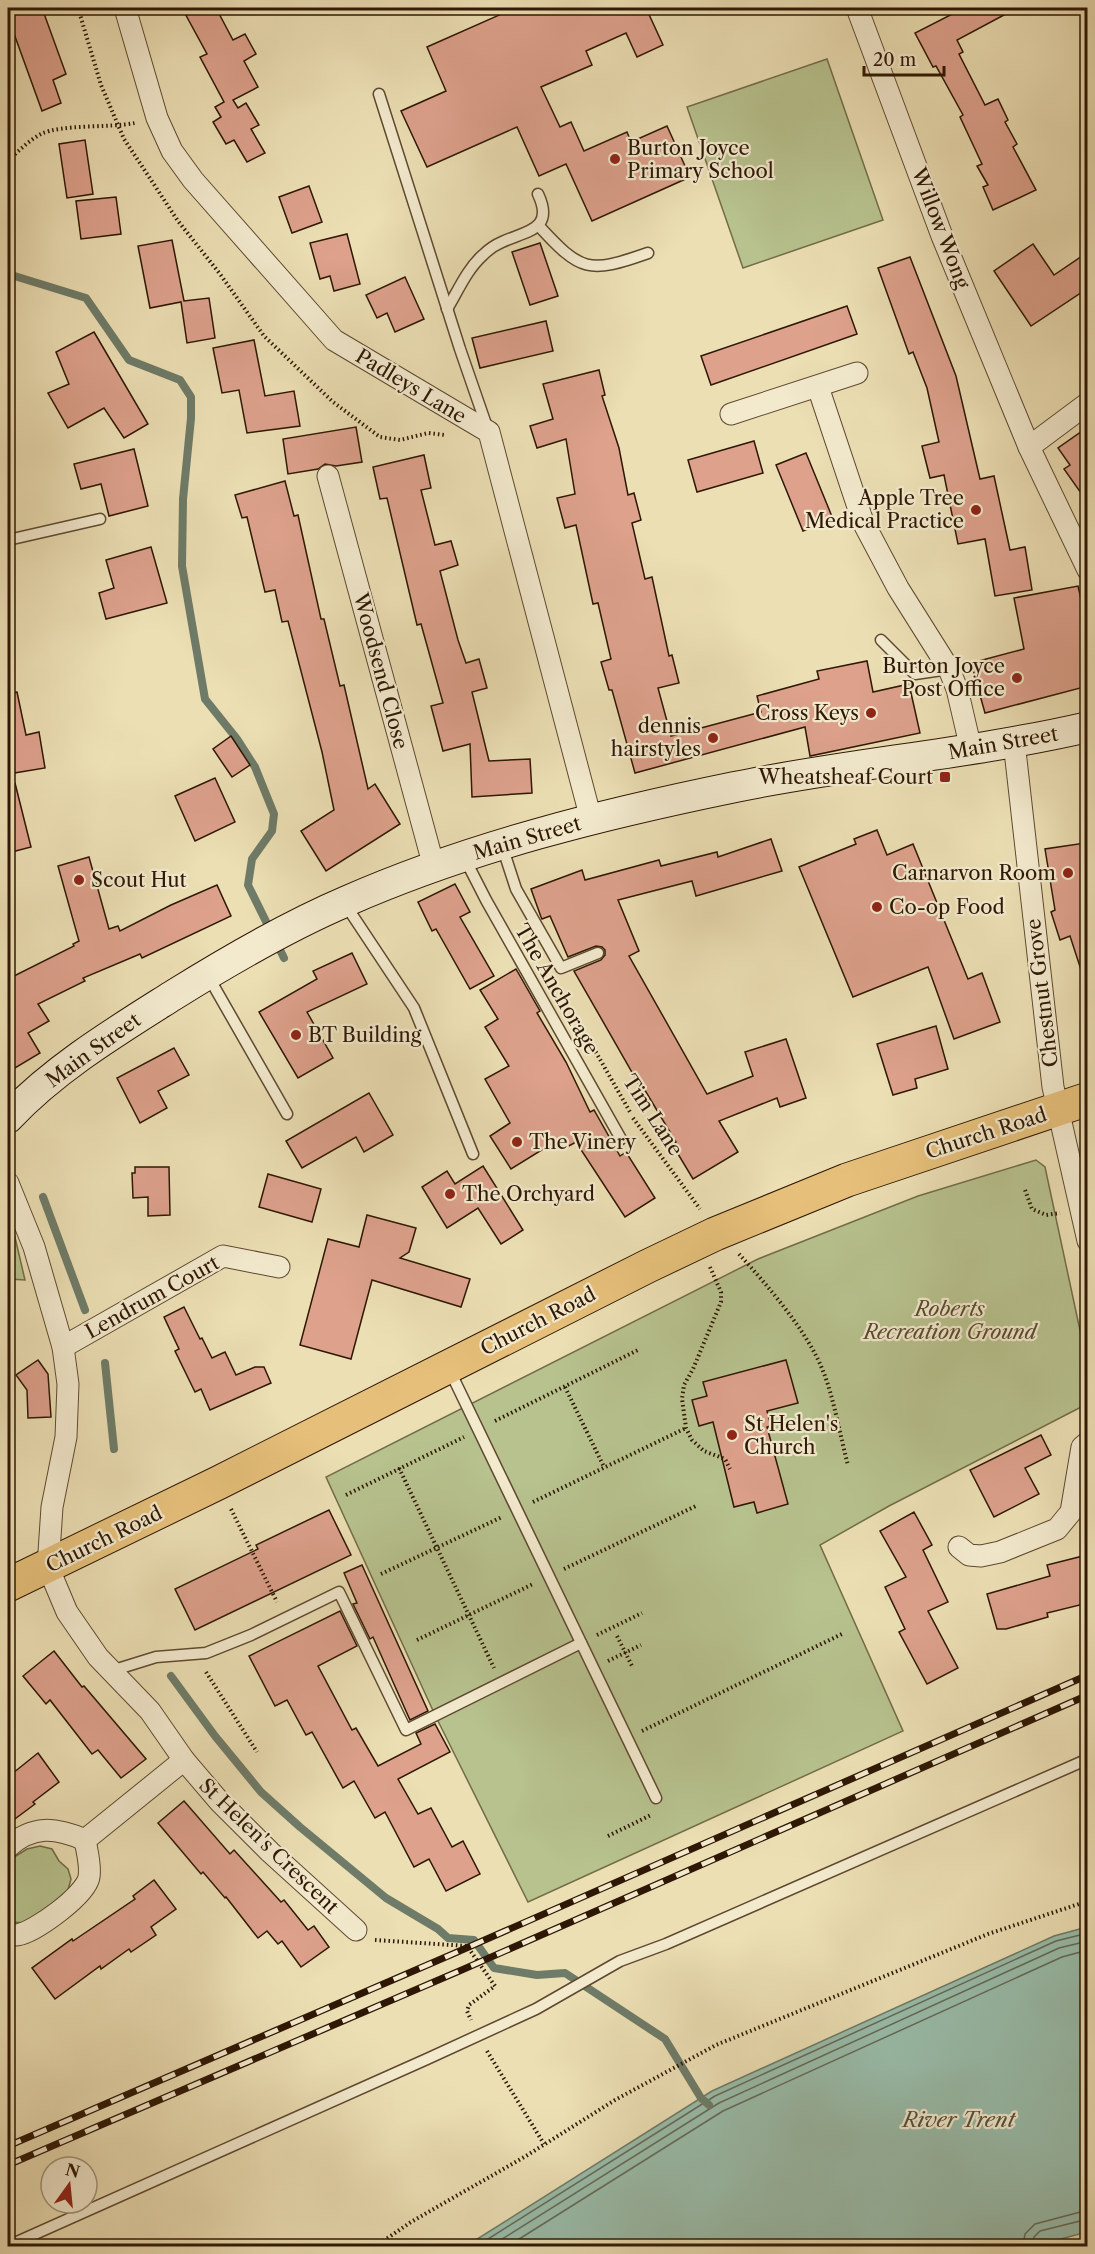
<svg xmlns="http://www.w3.org/2000/svg" width="1095" height="2254" viewBox="0 0 1095 2254" font-family="'Libre Caslon Text',serif">
  <style>
    .green { fill: #b7c28e; stroke: #726c49; stroke-width: 1.5 }
    .water { fill: #99bdab; stroke: #6e7b68; stroke-width: 1.5 }
    .lines { fill: none; stroke-linecap: round; stroke-linejoin: round }
    .shore { stroke: #646a58; stroke-width: 1.5 }
    .stream { stroke: #6e7b68; stroke-width: 8 }
    .building { fill: #dda18c; stroke: #2e1704; stroke-width: 1.5 }
    .lane-casing { stroke: #5e4930; stroke-width: 13 }
    .street-casing { stroke: #5e4930; stroke-width: 23 }
    .secondary-casing { stroke: #2e1704; stroke-width: 32 }
    .primary-casing { stroke: #2e1704; stroke-width: 35 }
    .path { stroke: #2e1704; stroke-width: 4; stroke-dasharray: 1.5 3; stroke-linecap: butt }
    .lane { stroke: #f3eace; stroke-width: 10 }
    .street { stroke: #f3eace; stroke-width: 21 }
    .secondary { stroke: #f3eace; stroke-width: 30 }
    .primary { stroke: #e6c07a; stroke-width: 33 }
    .rail-casing { stroke: #2e1704; stroke-width: 7 }
    .rail { stroke: #f3eace; stroke-width: 4.5; stroke-dasharray: 14; stroke-linecap: butt }
    .poi-dot { fill: #8f2418; stroke: #f3eace; stroke-width: 2 }
    .labels { text-anchor: middle; dominant-baseline: central; stroke-width: 4.5; stroke-linejoin: round; paint-order: stroke }
    .poi-label { font-size: 20px; fill: #2e1704; stroke: #f3eace; text-anchor: start }
    .street-label { font-size: 20px; fill: #2e1704; stroke: #f3eace }
    .park-label { font-size: 20px; font-style: italic; fill: #574a2d; stroke: #f3eace }
    .water-label { font-size: 21px; font-style: italic; fill: #53513e; stroke: #f3eace }
  </style>
  <rect width="100%" height="100%" fill="#ecdfb4"/>
  <filter id="stains"><feTurbulence type="fractalNoise" baseFrequency=".00333" numOctaves="4"/><feColorMatrix values="0 0 0 0 .2 0 0 0 0 .09 0 0 0 0 .02 0 0 0 .5 -.17"/></filter>
  <radialGradient id="worn" r=".72"><stop offset=".6" stop-color="#630" stop-opacity="0"/><stop offset="1" stop-color="#630" stop-opacity=".3"/></radialGradient>
  <!-- green -->
  <g class="green">
    <polygon points="827,59 883,220 743,268 687,107"/>
    <polygon points="1036,1160 1045,1167 1087,1363 1087,1404 889,1506 820,1545 903,1731 528,1902 435,1715 326,1477 758,1259 918,1196"/>
    <polygon points="8,1220 14,1233 25,1280 8,1279"/>
    <polygon points="40,1846 52,1849 59,1861 68,1869 71,1879 67,1894 29,1923 8,1922 8,1861 27,1849"/>
  </g>
  <!-- water -->
  <polygon class="water" points="1087,1927 1087,2232 1035,2246 466,2246 712,2091 1054,1936"/>
  <g class="lines">
    <!-- shore -->
    <g class="shore">
      <polyline points="477,2246 715,2096 1056,1941 1088,1933"/>
      <polyline points="491,2246 719,2103 1059,1948 1088,1941"/>
      <polyline points="508,2246 723,2111 1062,1957 1088,1950"/>
      <polyline points="1023,2246 1025,2234 1035,2224 1088,2210"/>
      <polyline points="1032,2246 1034,2237 1040,2231 1088,2219"/>
    </g>
    <!-- stream -->
    <g class="stream">
      <polyline points="8,274 86,298 129,360 180,380 191,397 191,418 183,499 182,566 205,699 237,739 255,767 274,814 272,831 252,859 248,885 284,958"/>
      <polyline points="43,1197 85,1310"/>
      <polyline points="105,1363 114,1449"/>
      <polyline points="171,1676 215,1736 261,1792 300,1827 386,1898 438,1929 448,1938 474,1940 494,1968 537,1975 565,1973 665,2039 701,2098 709,2105"/>
    </g>
  </g>
  <!-- building -->
  <g class="building">
    <polygon points="8,8 42,8 66,74 53,80 61,103 42,111 8,17"/>
    <polygon points="182,8 216,8 233,40 245,34 256,54 244,61 258,87 233,100 238,108 246,103 259,125 251,129 265,153 247,162 234,140 226,144 213,122 221,117 215,107 224,102 200,57 207,54"/>
    <polygon points="515,8 646,8 663,45 637,57 626,33 586,51 592,65 541,87 560,127 571,122 584,151 627,132 631,142 667,126 690,177 592,221 566,164 539,176 517,127 427,167 401,111 446,91 427,47"/>
    <polygon points="964,8 1017,8 957,40 963,52 959,54 985,105 998,99 1008,120 1005,122 1017,144 1013,147 1036,190 993,210 983,187 988,185 977,166 982,164 960,117 963,115 936,66 933,67 915,33"/>
    <polygon points="85,140 93,194 67,198 59,144"/>
    <polygon points="309,186 322,222 292,233 279,197"/>
    <polygon points="116,197 121,234 81,239 76,201"/>
    <polygon points="347,234 360,284 334,291 330,276 320,279 310,243"/>
    <polygon points="172,240 184,301 209,298 215,338 187,343 181,302 150,308 138,246"/>
    <polygon points="540,243 558,296 530,305 512,252"/>
    <polygon points="1033,244 1054,275 1088,252 1088,288 1031,326 994,271"/>
    <polygon points="910,257 956,376 980,479 994,476 1010,550 1025,547 1032,590 995,596 985,539 958,544 944,475 930,478 922,446 939,442 927,388 913,352 909,354 878,268"/>
    <polygon points="405,277 424,319 395,332 387,313 377,318 366,295"/>
    <polygon points="847,306 857,334 711,385 701,356"/>
    <polygon points="546,321 553,351 480,368 472,338"/>
    <polygon points="94,332 148,424 124,438 104,408 68,428 48,393 69,384 56,352"/>
    <polygon points="254,340 265,396 294,391 300,426 247,433 239,390 222,393 213,348"/>
    <polygon points="599,370 605,395 602,396 619,448 628,495 634,493 641,520 632,523 645,579 652,577 669,656 672,655 679,683 658,688 671,736 761,712 757,696 819,679 817,671 867,661 873,692 909,684 920,733 810,756 805,727 635,773 612,690 609,690 601,662 611,659 598,603 593,604 576,525 565,528 557,498 575,494 566,439 537,448 530,426 553,419 543,384"/>
    <polygon points="356,427 362,462 336,466 325,464 318,469 288,474 283,439"/>
    <polygon points="1088,427 1088,503 1064,469 1070,465 1058,448"/>
    <polygon points="754,441 763,473 697,492 688,460"/>
    <polygon points="134,449 148,506 109,516 101,484 81,489 74,464"/>
    <polygon points="806,453 833,519 803,531 776,465"/>
    <polygon points="424,455 431,488 421,490 435,545 451,541 458,565 440,571 458,640 466,663 479,659 487,688 472,692 489,761 530,759 532,793 472,797 470,744 443,751 431,706 443,703 421,624 417,625 387,498 380,499 373,467"/>
    <polygon points="285,481 294,516 298,515 321,619 324,619 340,686 344,685 368,789 375,784 400,824 326,871 301,831 334,810 322,752 288,621 282,622 275,590 265,592 247,517 242,518 235,495"/>
    <polygon points="151,547 167,603 106,619 99,593 114,588 106,560"/>
    <polygon points="1078,586 1088,630 1088,686 985,713 971,663 1024,649 1014,598"/>
    <polygon points="17,692 26,735 39,732 45,768 8,774 8,693"/>
    <polygon points="231,736 250,765 232,777 213,749"/>
    <polygon points="215,778 235,822 195,841 175,796"/>
    <polygon points="15,783 31,847 8,853 8,784"/>
    <polygon points="877,830 887,855 913,844 968,979 982,973 1000,1022 954,1039 928,967 853,997 799,867 856,844 854,839"/>
    <polygon points="771,839 782,871 696,896 692,881 618,900 639,951 629,956 707,1094 753,1076 745,1052 786,1039 806,1098 780,1107 777,1098 719,1121 738,1152 693,1179 672,1144 676,1142 643,1087 641,1088 574,971 601,960 605,955 605,950 602,947 596,946 568,957 550,916 542,919 541,917 531,889 582,870 585,880 659,860 661,866 717,852 718,857"/>
    <polygon points="1085,843 1088,860 1088,975 1083,976 1070,936 1060,940 1051,912 1055,910 1045,849"/>
    <polygon points="89,857 109,929 118,926 120,931 171,905 217,885 231,916 142,958 140,954 83,978 85,981 38,1004 49,1021 28,1033 40,1053 15,1068 8,1055 8,979 74,946 73,944 79,941 58,866"/>
    <polygon points="455,884 470,912 460,917 494,976 470,989 436,929 432,931 418,902"/>
    <polygon points="352,953 367,984 307,1012 333,1058 298,1078 259,1012 317,979 313,971"/>
    <polygon points="516,969 540,1011 537,1013 566,1062 590,1112 594,1110 620,1156 626,1152 655,1198 625,1217 576,1142 567,1147 561,1138 511,1169 490,1136 510,1123 485,1079 509,1066 485,1027 498,1019 480,990"/>
    <polygon points="936,1026 948,1069 915,1079 917,1088 893,1095 877,1044"/>
    <polygon points="174,1048 189,1075 158,1091 167,1108 140,1123 117,1078"/>
    <polygon points="369,1093 393,1135 364,1152 356,1137 302,1168 286,1141"/>
    <polygon points="483,1166 523,1230 501,1244 478,1208 447,1228 422,1187 447,1171 455,1184"/>
    <polygon points="135,1167 169,1167 170,1215 148,1216 148,1197 133,1198 132,1173 135,1173"/>
    <polygon points="268,1174 321,1189 312,1222 259,1207"/>
    <polygon points="367,1215 416,1228 409,1252 400,1258 470,1279 461,1307 372,1280 351,1359 300,1345 328,1239 359,1247"/>
    <polygon points="184,1307 200,1339 202,1338 212,1358 225,1352 236,1375 255,1367 264,1367 271,1383 210,1410 201,1389 195,1392 175,1351 179,1349 164,1317"/>
    <polygon points="38,1360 48,1374 51,1417 28,1418 27,1390 16,1375"/>
    <polygon points="786,1360 798,1403 767,1411 771,1426 767,1427 788,1504 757,1513 754,1502 734,1507 713,1422 699,1426 692,1400 707,1396 703,1382"/>
    <polygon points="1041,1435 1051,1455 1025,1468 1039,1494 994,1517 970,1470"/>
    <polygon points="329,1510 351,1555 195,1630 175,1589 258,1549 256,1545"/>
    <polygon points="914,1512 932,1545 923,1550 948,1602 928,1611 958,1668 927,1684 899,1632 905,1629 885,1587 906,1577 880,1531"/>
    <polygon points="1083,1556 1088,1573 1088,1603 1047,1613 1048,1617 1006,1629 997,1629 987,1594 1050,1576 1047,1565"/>
    <polygon points="362,1565 428,1711 410,1720 373,1637 370,1639 353,1604 357,1603 344,1573"/>
    <polygon points="340,1611 357,1646 318,1666 352,1730 356,1728 378,1766 421,1744 416,1733 435,1724 450,1752 398,1779 418,1814 431,1808 452,1847 463,1841 480,1874 446,1891 429,1859 414,1867 385,1812 375,1818 354,1781 343,1788 312,1732 306,1735 287,1700 275,1706 249,1656"/>
    <polygon points="54,1651 82,1687 84,1686 146,1759 121,1778 98,1750 92,1754 50,1700 46,1704 23,1676"/>
    <polygon points="38,1753 59,1782 33,1802 35,1804 8,1824 8,1777"/>
    <polygon points="184,1801 230,1854 234,1850 281,1902 284,1900 308,1930 314,1926 329,1947 301,1967 282,1941 278,1944 267,1931 258,1938 226,1897 225,1898 203,1872 201,1874 158,1823"/>
    <polygon points="154,1880 176,1909 151,1927 156,1935 131,1952 129,1949 101,1969 100,1966 55,1999 32,1968 72,1939 73,1941 135,1899 133,1896"/>
  </g>
  <g class="lines">
    <defs>
      <g id="lane">
        <polyline points="379,94 460,349 488,430"/>
        <path d="M538,225C581,272 588,274 648,253"/>
        <path d="M447,309C458,291 467,269 483,255C488,250 495,245 502,242C526,231 555,230 538,194"/>
        <polyline points="8,540 100,519"/>
        <polyline points="881,640 915,674 949,669"/>
        <polyline points="502,846 516,889 561,968 598,953"/>
        <polyline points="465,859 486,900 621,1139"/>
        <polyline points="345,904 414,1008 473,1154"/>
        <polyline points="208,976 287,1114"/>
        <polyline points="449,1369 656,1798"/>
        <polyline points="111,1671 156,1657 206,1653 251,1635 339,1592 406,1730 581,1643"/>
        <polyline points="8,2246 427,2059 536,2009 620,1961 666,1944 1088,1759"/>
      </g>
      <g id="street">
        <polyline points="125,8 157,118 172,151 193,180 334,340 489,432 591,819"/>
        <polyline points="857,8 942,236 1029,447 1088,570"/>
        <polyline points="818,387 863,522 898,588 949,669 957,689 971,749"/>
        <polyline points="731,414 857,373"/>
        <polyline points="1029,447 1088,403"/>
        <polyline points="328,476 434,867"/>
        <polyline points="1014,742 1053,1087 1088,1241"/>
        <polyline points="8,1183 34,1247 63,1347 68,1384 66,1437 52,1507 48,1567 67,1612 98,1657 150,1711 184,1760 219,1801 270,1852 356,1930"/>
        <polyline points="63,1347 223,1256 279,1267"/>
        <polyline points="959,1547 969,1555 981,1556 1000,1552 1057,1529 1071,1512 1082,1447 1088,1442"/>
        <polyline points="85,1840 184,1760"/>
        <path d="M8,1847C33,1825 55,1827 85,1840"/>
        <path d="M8,1934C11,1934 14,1935 17,1935C35,1932 86,1895 89,1877C91,1865 87,1852 85,1840"/>
      </g>
      <path id="secondary" d="M8,1118C54,1069 115,1032 172,996C228,961 286,927 347,901C470,847 603,814 735,787C852,763 971,754 1088,727"/>
      <polyline id="primary" points="8,1585 218,1483 648,1266 715,1234 847,1180 1088,1099"/>
    </defs>
    <!-- lane casing -->
    <use href="#lane" class="lane-casing"/>
    <!-- street casing -->
    <use href="#street" class="street-casing"/>
    <!-- secondary casing -->
    <use href="#secondary" class="secondary-casing"/>
    <!-- primary casing -->
    <use href="#primary" class="primary-casing"/>
    <!-- path -->
    <g class="path">
      <polyline points="78,8 101,85 124,139 178,221 220,274 264,336 333,402 380,437 400,440 428,433 445,435"/>
      <path d="M8,160C18,152 29,140 41,134C61,124 110,128 135,123"/>
      <polyline points="589,1040 630,1112"/>
      <polyline points="633,1118 700,1209"/>
      <polyline points="1025,1190 1032,1209 1046,1215 1060,1213"/>
      <path d="M739,1254C767,1285 808,1332 823,1371C834,1398 840,1436 848,1465"/>
      <polyline points="710,1267 721,1292 721,1302 693,1369 684,1385 682,1399 686,1428 692,1440 704,1451 725,1459 730,1469"/>
      <polyline points="565,1387 604,1467"/>
      <polyline points="495,1421 640,1349"/>
      <polyline points="399,1468 494,1668"/>
      <polyline points="346,1495 464,1437"/>
      <polyline points="533,1502 686,1428"/>
      <polyline points="231,1509 277,1602"/>
      <polyline points="564,1569 698,1505"/>
      <polyline points="381,1574 502,1517"/>
      <polyline points="597,1635 642,1613"/>
      <polyline points="617,1636 633,1668"/>
      <polyline points="417,1640 533,1584"/>
      <polyline points="608,1661 641,1645"/>
      <polyline points="206,1672 257,1752"/>
      <polyline points="642,1731 844,1633"/>
      <polyline points="608,1836 651,1815"/>
      <polyline points="375,1940 467,1946 495,1986 469,2005 467,2011 471,2020"/>
      <polyline points="487,2051 544,2144"/>
      <polyline points="376,2246 411,2222 526,2156 615,2100 716,2045 988,1934 1088,1901"/>
    </g>
    <!-- lane -->
    <use href="#lane" class="lane"/>
    <!-- street -->
    <use href="#street" class="street"/>
    <!-- secondary -->
    <use href="#secondary" class="secondary"/>
    <!-- primary -->
    <use href="#primary" class="primary"/>
    <defs>
      <g id="rail">
        <polyline points="8,2146 455,1953 1088,1675"/>
        <polyline points="8,2165 464,1969 1088,1695"/>
      </g>
    </defs>
    <!-- rail casing -->
    <use href="#rail" class="rail-casing"/>
    <!-- rail -->
    <use href="#rail" class="rail"/>
  </g>
  <!-- markers -->
  <g class="poi-dot">
    <circle cx="615" cy="159" r="6"/>
    <circle cx="976" cy="510" r="6"/>
    <circle cx="1017" cy="678" r="6"/>
    <circle cx="871" cy="713" r="6"/>
    <circle cx="713" cy="738" r="6"/>
    <rect x="939" y="771" width="12" height="12" rx="3"/>
    <circle cx="1068" cy="873" r="6"/>
    <circle cx="79" cy="880" r="6"/>
    <circle cx="877" cy="907" r="6"/>
    <circle cx="296" cy="1035" r="6"/>
    <circle cx="517" cy="1142" r="6"/>
    <circle cx="450" cy="1194" r="6"/>
    <circle cx="732" cy="1435" r="6"/>
  </g>
  <g class="labels">
    <!-- poi labels -->
    <g class="poi-label">
      <text x="627" y="148">Burton Joyce<tspan x="627" dy="23">Primary School</tspan></text>
      <text x="964" y="498" text-anchor="end">Apple Tree<tspan x="964" dy="23">Medical Practice</tspan></text>
      <text x="1005" y="666" text-anchor="end">Burton Joyce<tspan x="1005" dy="23">Post Office</tspan></text>
      <text x="859" y="713" text-anchor="end">Cross Keys</text>
      <text x="701" y="726" text-anchor="end">dennis<tspan x="701" dy="23">hairstyles</tspan></text>
      <text x="933" y="777" text-anchor="end">Wheatsheaf Court</text>
      <text x="1056" y="873" text-anchor="end">Carnarvon Room</text>
      <text x="91" y="880">Scout Hut</text>
      <text x="889" y="907">Co-op Food</text>
      <text x="308" y="1035">BT Building</text>
      <text x="529" y="1142">The Vinery</text>
      <text x="462" y="1194">The Orchyard</text>
      <text x="744" y="1424">St Helen's<tspan x="744" dy="23">Church</tspan></text>
    </g>
    <!-- street labels -->
    <g class="street-label">
      <text transform="translate(941 228) rotate(69)">Willow Wong</text>
      <text transform="translate(411 386) rotate(31)">Padleys Lane</text>
      <text transform="translate(381 671) rotate(75)">Woodsend Close</text>
      <text transform="translate(1003 743) rotate(-10)">Main Street</text>
      <text transform="translate(527 838) rotate(-16)">Main Street</text>
      <text transform="translate(557 989) rotate(60)">The Anchorage</text>
      <text transform="translate(1042 993) rotate(-97)">Chestnut Grove</text>
      <text transform="translate(93 1050) rotate(-36)">Main Street</text>
      <text transform="translate(653 1115) rotate(57)">Tim Lane</text>
      <text transform="translate(986 1133) rotate(-18)">Church Road</text>
      <text transform="translate(152 1297) rotate(-29)">Lendrum Court</text>
      <text transform="translate(538 1321) rotate(-27)">Church Road</text>
      <text transform="translate(104 1539) rotate(-26)">Church Road</text>
      <text transform="translate(269 1846) rotate(44)">St Helen's Crescent</text>
    </g>
    <!-- park labels -->
    <g class="park-label">
      <text x="950" y="1309">Roberts<tspan x="950" dy="23">Recreation Ground</tspan></text>
    </g>
    <!-- water labels -->
    <g class="water-label">
      <text x="959" y="2119">River Trent</text>
    </g>
  </g>
  <!-- margin -->
  <rect width="1095" height="2254" fill="none" stroke="#ecdfb4" stroke-width="30"/>
  <rect x="9" y="9" width="1077" height="2236" fill="none" stroke="#2e1704" stroke-width="3"/>
  <rect x="15" y="15" width="1065" height="2224" fill="none" stroke="#2e1704" stroke-width="1.5"/>
  <!-- north arrow -->
  <g transform="translate(69 2185) rotate(15)"><circle r="28" fill="#f3eace" stroke="#a4967d" stroke-width="1.5"/>
  <path d="M0-4.5L10 22L0 15L-10 22Z" fill="#8f2418"/>
  <text y="-9" font-size="16" font-weight="bold" text-anchor="middle" fill="#2e1704">N</text>
  </g>
  <!-- scale -->
  <path d="M864 66v9h80v-9" fill="none" stroke="#2e1704" stroke-width="3"/>
  <text x="873" y="66" font-size="18" fill="#2e1704" stroke="#f3eace" stroke-width="4.5" paint-order="stroke">20 m</text>
  <rect width="100%" height="100%" filter="url(#stains)"/>
  <rect width="100%" height="100%" fill="url(#worn)"/>
</svg>
